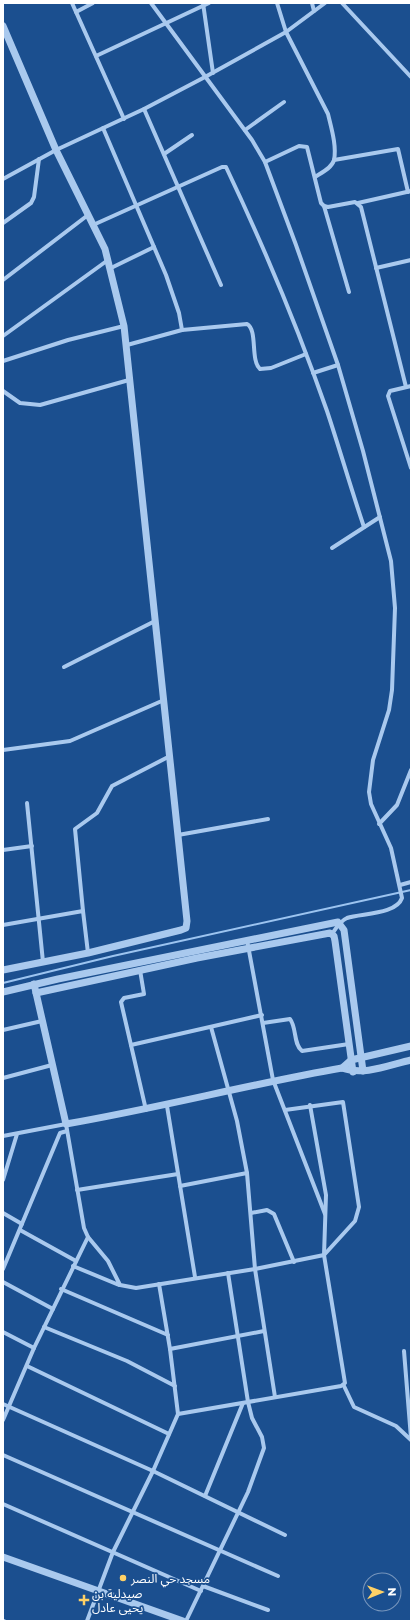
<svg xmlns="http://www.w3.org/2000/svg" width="414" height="1624" viewBox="0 0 414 1624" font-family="Montserrat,'Noto Sans Arabic',sans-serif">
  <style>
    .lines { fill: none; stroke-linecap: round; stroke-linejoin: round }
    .stream { stroke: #9cc4f0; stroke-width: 2 }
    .minor { stroke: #a9c9ee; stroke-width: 4 }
    .tertiary { stroke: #a9c9ee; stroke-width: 7 }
    .poi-dot { fill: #ffd166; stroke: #1b4f8f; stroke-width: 1.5 }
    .labels { text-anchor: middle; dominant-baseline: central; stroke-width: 3.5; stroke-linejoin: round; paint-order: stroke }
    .poi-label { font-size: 12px; fill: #fff; stroke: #1b4f8f; text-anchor: start }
  </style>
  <rect width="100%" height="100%" fill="#1b4f8f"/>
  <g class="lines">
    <!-- stream -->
    <polyline class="stream" points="3,983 113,956 411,890"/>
    <!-- minor -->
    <g class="minor">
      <polyline points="72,3 124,119"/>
      <path d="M151,3L252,140L265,162L296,245L338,365L363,451L391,561L395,608L392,690L389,710L373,760L369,792L371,804L391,848L402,898C396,915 361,913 347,918C340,921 336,928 332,934"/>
      <polyline points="203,3 213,73"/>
      <path d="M277,3L286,32L328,114C331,127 337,146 334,160C332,168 321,173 315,177"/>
      <polyline points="312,3 314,11"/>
      <polyline points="342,3 411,77"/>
      <polyline points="76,12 93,3"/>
      <polyline points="96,56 209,3"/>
      <polyline points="144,109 221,285"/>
      <polyline points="103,128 166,275 179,313 182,330"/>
      <polyline points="245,130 284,102"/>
      <polyline points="164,154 192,135"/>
      <polyline points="334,160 398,149 408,192"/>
      <polyline points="265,162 299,146 307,147 321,203 324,206 328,207 355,202 361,207 406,387"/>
      <polyline points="3,179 56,150 144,109 205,77 286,32 325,3"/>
      <polyline points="358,203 411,191"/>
      <polyline points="324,206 349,292"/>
      <polyline points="3,223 31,203 34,197 39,159"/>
      <path d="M93,225L222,167H226C264,247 298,328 327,411C340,450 351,489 364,527"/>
      <polyline points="111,268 154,247"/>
      <polyline points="376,268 411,260"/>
      <polyline points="3,280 88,215"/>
      <polyline points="3,336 108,260"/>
      <path d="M127,345L182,330L247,324C258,330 250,360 260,369L271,368L306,354"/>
      <polyline points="3,361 68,340 124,326"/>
      <polyline points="313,373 338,365"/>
      <polyline points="411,386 390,391 388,396 411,468"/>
      <polyline points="3,391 20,403 40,405 129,380"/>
      <polyline points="332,548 380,517"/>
      <polyline points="64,667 155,621"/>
      <polyline points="3,750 70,741 164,700"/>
      <polyline points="27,803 43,962"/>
      <polyline points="379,824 397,805 411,770"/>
      <polyline points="178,835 268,819"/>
      <polyline points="3,850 32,846"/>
      <polyline points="400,885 411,882"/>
      <polyline points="83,911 75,829 97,813 112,786 170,756"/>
      <polyline points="3,925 83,911 88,953"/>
      <polyline points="247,940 273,1080 325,1214"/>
      <polyline points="140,970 144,994 124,998 121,1002 146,1110"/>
      <path d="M263,1023L290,1019C297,1028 293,1044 302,1051L349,1044"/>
      <polyline points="211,1027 237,1121 247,1173 255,1269 275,1397"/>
      <polyline points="3,1030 42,1021"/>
      <polyline points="131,1045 262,1015"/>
      <polyline points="3,1078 52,1065"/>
      <polyline points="167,1106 195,1277"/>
      <polyline points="3,1136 66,1124 84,1228 88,1237 108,1261 120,1285 136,1288 255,1269 324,1255 355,1221 359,1207 343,1102 285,1110"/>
      <polyline points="3,1180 17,1134"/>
      <polyline points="180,1186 247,1173"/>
      <polyline points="77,1190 178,1174"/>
      <polyline points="3,1213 22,1224"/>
      <polyline points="251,1213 267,1210 274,1214 294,1262"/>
      <polyline points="20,1230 76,1261"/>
      <polyline points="73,1266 119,1285"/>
      <polyline points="3,1269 60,1133 67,1131"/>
      <polyline points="3,1282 53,1309"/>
      <polyline points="61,1289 168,1335"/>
      <polyline points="44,1327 127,1361 175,1386"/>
      <polyline points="3,1332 34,1348"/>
      <polyline points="170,1349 264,1331"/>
      <polyline points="404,1351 411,1438"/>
      <polyline points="27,1366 169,1434"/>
      <polyline points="344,1386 354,1407 396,1426 411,1440"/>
      <polyline points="3,1404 153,1471 285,1535"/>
      <polyline points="178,1414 341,1386 345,1383 324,1255 326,1195 310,1105"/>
      <polyline points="3,1420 34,1348 88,1237"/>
      <polyline points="3,1455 278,1576"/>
      <polyline points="205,1496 243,1403"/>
      <polyline points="3,1504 201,1591"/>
      <polyline points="203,1586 268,1610"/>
      <polyline points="3,1621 4,1621"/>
      <polyline points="87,1621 113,1552 153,1471 178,1414 170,1349 159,1284"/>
      <polyline points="186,1621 248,1492 264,1448 262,1437 252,1418 248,1402 228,1273"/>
    </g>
    <!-- tertiary -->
    <g class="tertiary">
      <polyline points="3,26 56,150 105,249 124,326 187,921 186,928 181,930 88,953 3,970"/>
      <path d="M34,984L66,1124C159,1108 250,1084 342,1068C364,1076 389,1065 411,1060"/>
      <polyline points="3,992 58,979 338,922 344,930 363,1071"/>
      <polyline points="36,993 197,958 330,933 334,936 335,941 353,1072"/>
      <polyline points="342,1068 351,1060 411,1046"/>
      <polyline points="3,1557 183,1621"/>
    </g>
  </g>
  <!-- markers -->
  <g class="poi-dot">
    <circle cx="123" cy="1578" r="4"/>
    <path d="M82 1594h4v4h4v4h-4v4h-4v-4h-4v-4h4z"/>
  </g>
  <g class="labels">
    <!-- poi labels -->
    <g class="poi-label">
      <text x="131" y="1578">مسجد حي النصر</text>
      <text x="92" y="1593">صيدلية بن<tspan x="92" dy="14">يحيى عادل</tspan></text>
    </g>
  </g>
  <!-- border -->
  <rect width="414" height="1624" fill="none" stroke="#ffffff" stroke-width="8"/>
  <!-- north arrow -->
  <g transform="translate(382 1592) rotate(89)"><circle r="19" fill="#1b4f8f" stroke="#7695bc"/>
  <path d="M0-3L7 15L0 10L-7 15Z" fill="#ffd166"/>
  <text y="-6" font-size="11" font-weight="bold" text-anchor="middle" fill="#ffffff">N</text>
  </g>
</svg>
